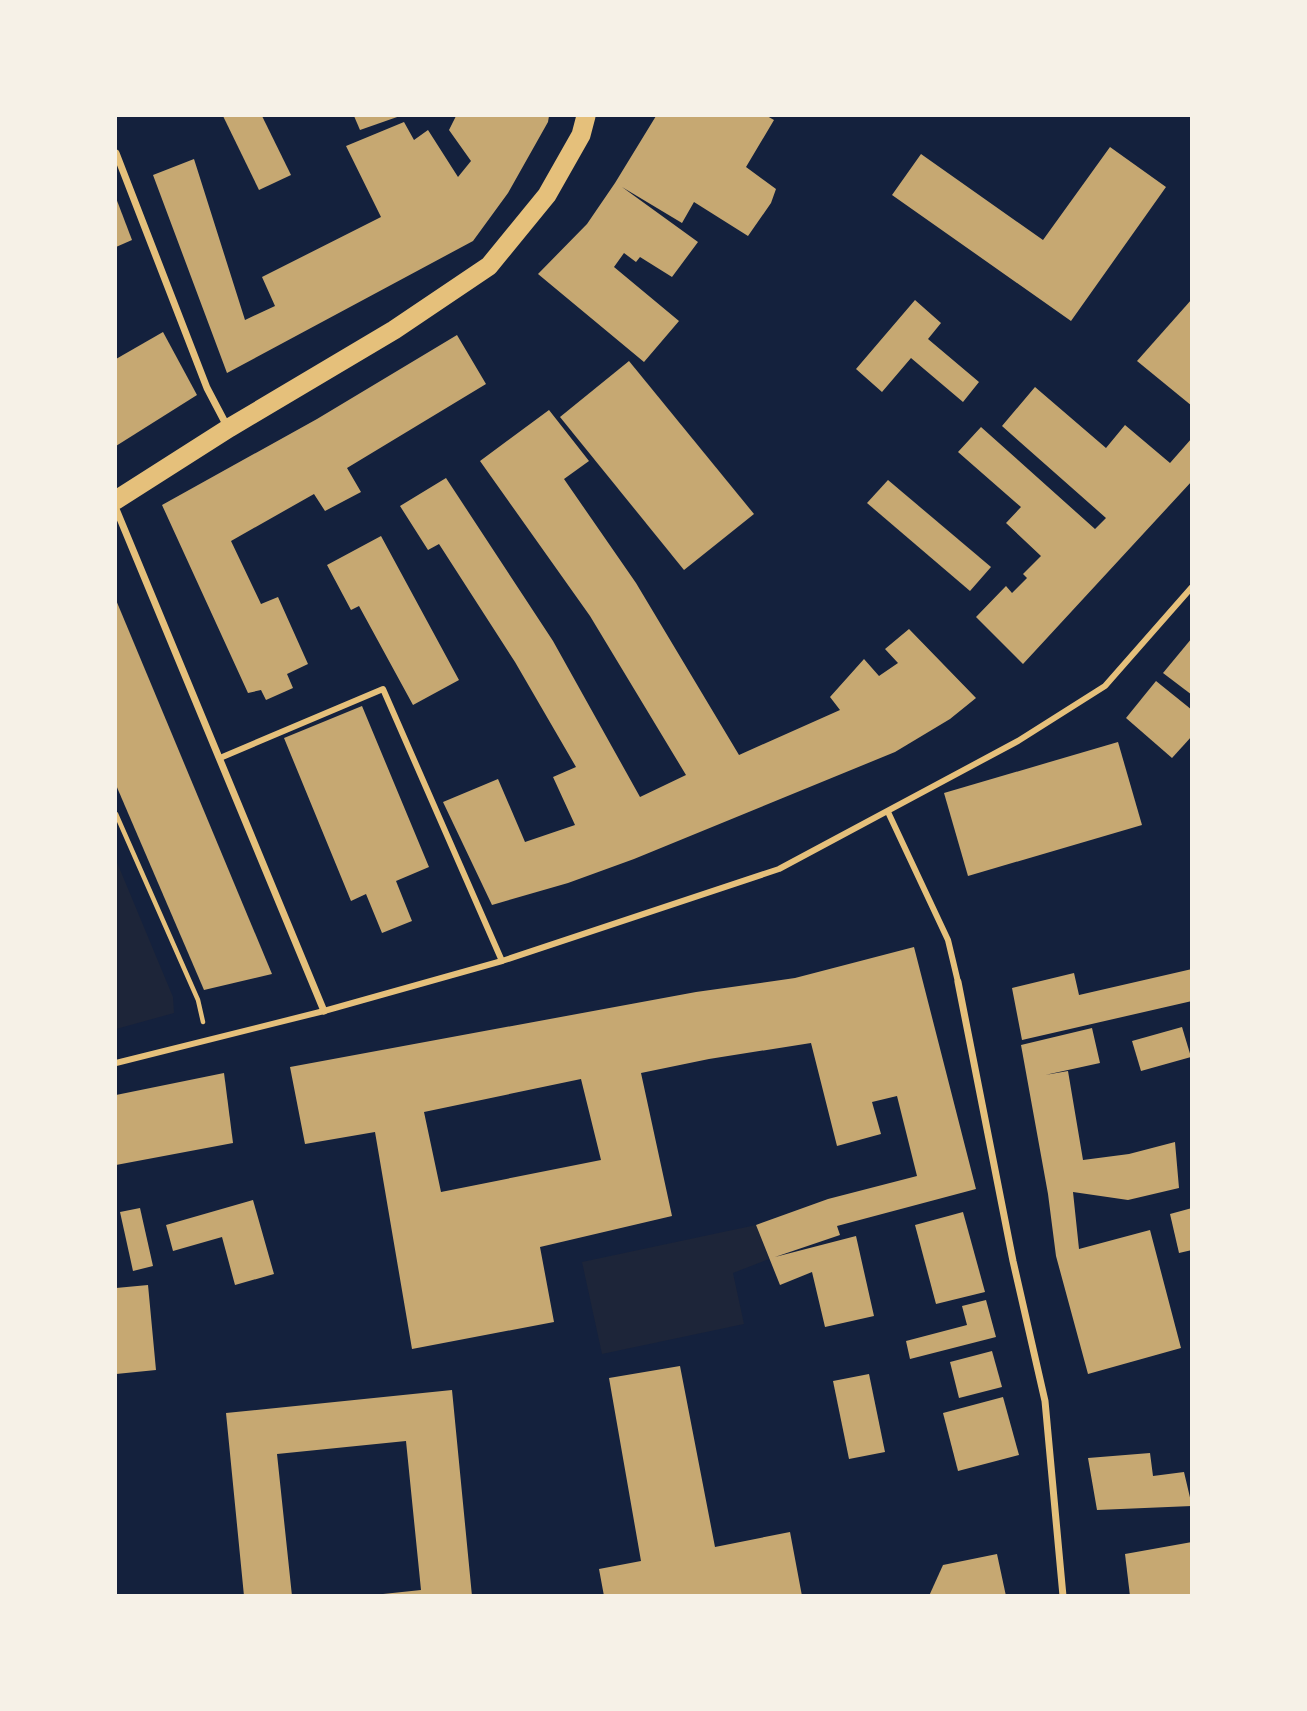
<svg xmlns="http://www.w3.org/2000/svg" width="1307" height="1711" viewBox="0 0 1307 1711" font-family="'Work Sans',sans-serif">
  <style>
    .green { fill: #1d2539 }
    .building { fill: #c6a872; fill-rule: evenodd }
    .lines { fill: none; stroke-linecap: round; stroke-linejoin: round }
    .path { stroke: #e5c07b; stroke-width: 4.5 }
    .pedestrian { stroke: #e5c07b; stroke-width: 6 }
    .minor { stroke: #e5c07b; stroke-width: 7 }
    .trunk { stroke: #e5c07b; stroke-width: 19 }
  </style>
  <rect width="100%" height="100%" fill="#14213d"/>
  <!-- green -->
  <g class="green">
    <polygon points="116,860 173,997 174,1013 116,1029"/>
    <polygon points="756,1225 769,1259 733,1273 744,1324 602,1354 582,1262"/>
  </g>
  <!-- building -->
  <g class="building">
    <polygon points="223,116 262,116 291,175 259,190"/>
    <polygon points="354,116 400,116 360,130"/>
    <polygon points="456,116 549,116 548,122 508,193 473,241 227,373 153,175 194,159 245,320 275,306 262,277 381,217 346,146 404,122 414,140 428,130 458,177 471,161 449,130"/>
    <polygon points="656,116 767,116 774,120 746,167 776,189 771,203 748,236 694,202 682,223 622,187 698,242 672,277 640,257 636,262 624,253 614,267 679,321 644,362 538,274 587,224 615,183"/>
    <polygon points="1110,147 1166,187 1071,321 892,195 921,154 1043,240"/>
    <polygon points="116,198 132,240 116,247"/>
    <polygon points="1192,299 1192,406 1137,361"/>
    <polygon points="915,300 941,323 928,339 979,382 963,402 911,358 882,392 856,369"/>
    <polygon points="163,332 197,395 116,446 116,359"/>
    <polygon points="457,335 486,384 347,468 361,492 325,511 314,494 231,541 261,604 278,597 308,664 287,674 293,688 266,700 261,690 248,693 162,505 317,419"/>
    <polygon points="629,361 754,514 684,570 560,417"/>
    <polygon points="1035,387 1106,448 1125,425 1170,463 1192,438 1192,481 1023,664 976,617 1006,586 1012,593 1027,578 1023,574 1041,556 1006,523 1021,507 958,452 981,427 1095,529 1106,518 1002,426"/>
    <polygon points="549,410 589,461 564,479 636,583 739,755 840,710 830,697 864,659 879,676 898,663 885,649 909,629 976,698 950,719 895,752 634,859 568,883 492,905 443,802 498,779 525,842 575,825 553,777 576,767 515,662 439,544 428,550 400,506 446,478 553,641 640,797 686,775 590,616 480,461"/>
    <polygon points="888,480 991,567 970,591 867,503"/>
    <polygon points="381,536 459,680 413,705 359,606 351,610 327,565"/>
    <polygon points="116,600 272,974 204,990 116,785"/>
    <polygon points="1192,638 1192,695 1163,673"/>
    <polygon points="1156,681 1192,710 1192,736 1172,758 1126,718"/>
    <polygon points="362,706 429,867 396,881 412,921 382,933 366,894 351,901 284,738"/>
    <polygon points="1118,742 1142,825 968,876 944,793"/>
    <path d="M914,947L976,1189L837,1226L840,1235L775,1257L856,1236L874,1316L825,1327L812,1272L780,1285L756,1225L828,1199L917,1176L897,1096L872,1102L881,1134L837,1146L811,1043L709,1059L641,1073L672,1216L540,1247L554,1322L412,1349L375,1132L305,1144L290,1067L696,992L795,978ZM581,1079L601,1160L441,1192L424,1112Z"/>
    <polygon points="1192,969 1192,1001 1022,1040 1012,988 1074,973 1079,995"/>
    <polygon points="1182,1027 1191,1057 1141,1071 1132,1041"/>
    <polygon points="1092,1028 1100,1063 1045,1075 1068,1071 1083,1160 1129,1154 1175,1142 1179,1188 1128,1200 1073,1192 1079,1249 1150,1230 1181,1348 1088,1374 1056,1256 1048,1194 1021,1045"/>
    <polygon points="224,1073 233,1143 116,1165 116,1095"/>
    <polygon points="253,1200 274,1274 235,1285 222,1237 173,1251 166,1225"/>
    <polygon points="140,1208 153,1266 133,1271 120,1212"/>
    <polygon points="1192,1208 1192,1250 1179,1253 1170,1214"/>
    <polygon points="963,1212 985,1292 936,1304 915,1225"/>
    <polygon points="148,1285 156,1370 116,1374 116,1288"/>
    <polygon points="986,1300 996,1337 910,1359 906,1341 967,1325 962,1306"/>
    <polygon points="992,1351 1002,1387 959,1398 950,1362"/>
    <polygon points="680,1366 715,1547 790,1532 802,1596 604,1596 599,1569 641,1561 609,1378"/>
    <polygon points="869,1374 885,1452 849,1459 833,1381"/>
    <polygon points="452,1390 472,1596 384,1596 383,1594 421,1590 406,1441 277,1454 292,1596 244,1596 226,1413"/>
    <polygon points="1003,1397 1019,1455 958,1471 943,1413"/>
    <polygon points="1150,1453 1153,1476 1184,1472 1192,1506 1097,1510 1088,1458"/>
    <polygon points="1192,1542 1192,1596 1130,1596 1125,1554"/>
    <polygon points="997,1554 1006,1596 929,1596 943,1565"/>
  </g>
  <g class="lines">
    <!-- path -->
    <polyline class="path" points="116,814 198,1000 203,1022"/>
    <!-- pedestrian -->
    <g class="pedestrian">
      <polyline points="220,758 383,689 502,961"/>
      <polyline points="888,812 948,940 958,982"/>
      <polyline points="116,1063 324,1011 502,961 779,869 1018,741 1105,686 1192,587"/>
    </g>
    <!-- minor -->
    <g class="minor">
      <polyline points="116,153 207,388 228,428"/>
      <polyline points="116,509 324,1011"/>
      <polyline points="958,982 1013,1261 1045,1401 1063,1596"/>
    </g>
    <!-- trunk -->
    <polyline class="trunk" points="116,500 229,428 394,330 489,266 547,195 581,135 586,116"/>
  </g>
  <!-- border -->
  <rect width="1307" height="1711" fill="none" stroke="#f6f1e7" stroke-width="234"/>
</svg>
